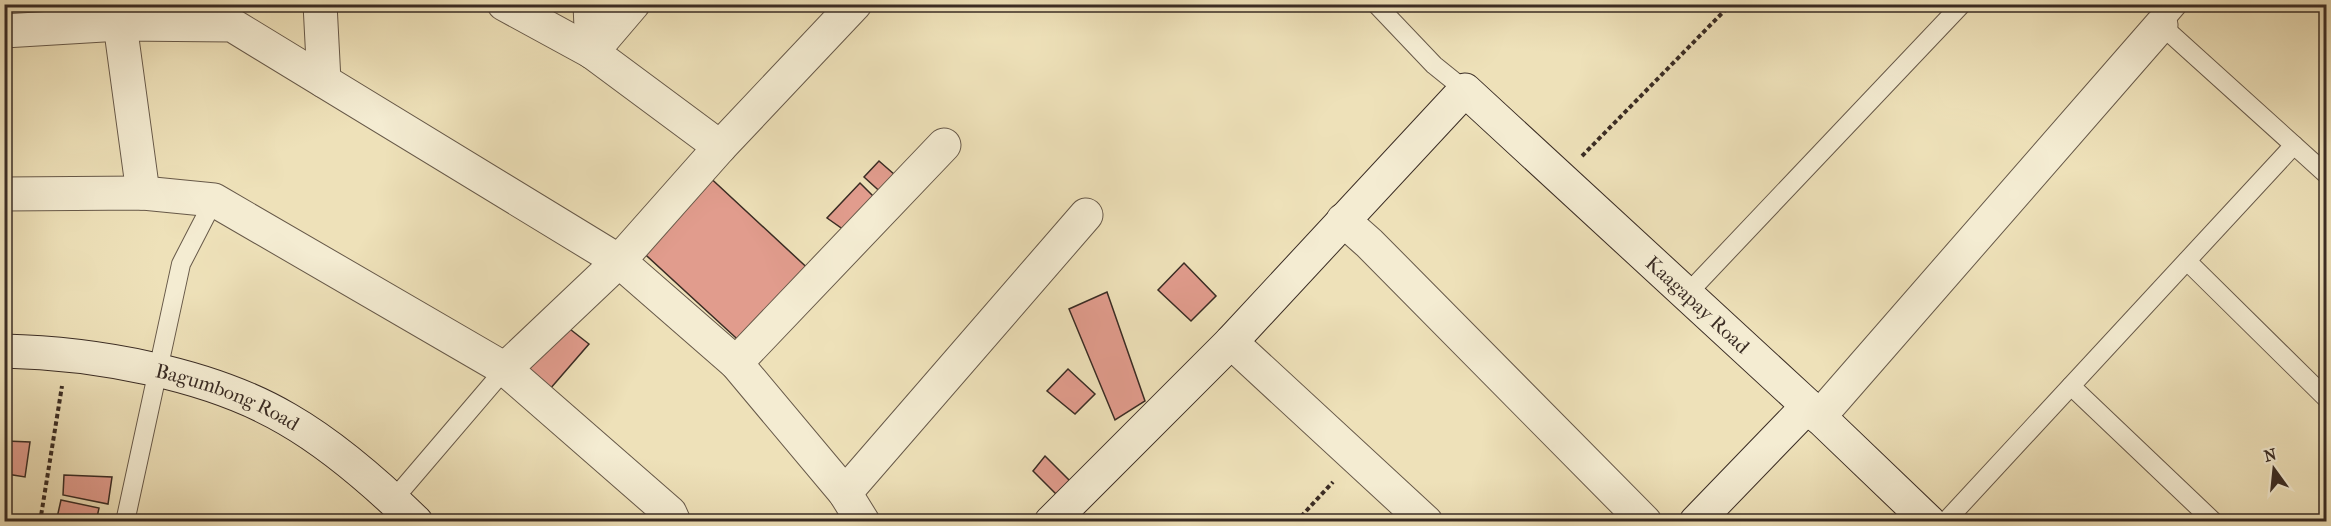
<svg xmlns="http://www.w3.org/2000/svg" width="2331" height="526" viewBox="0 0 2331 526" font-family="'IM FELL French Canon',serif">
  <style>
    .building { fill: #e19c8d; stroke: #3a2c24; stroke-width: 1.5 }
    .lines { fill: none; stroke-linecap: round; stroke-linejoin: round }
    .lane-casing { stroke: #675949; stroke-width: 20 }
    .street-casing { stroke: #675949; stroke-width: 35 }
    .secondary-casing { stroke: #3a2c24; stroke-width: 35 }
    .path { stroke: #3a2c24; stroke-width: 4; stroke-dasharray: 4.5 3; stroke-linecap: butt }
    .lane { stroke: #f4ecd2; stroke-width: 18 }
    .street { stroke: #f4ecd2; stroke-width: 33 }
    .secondary { stroke: #f4ecd2; stroke-width: 33 }
    .labels { text-anchor: middle; dominant-baseline: central; stroke-width: 6; stroke-linejoin: round; paint-order: stroke }
    .street-label { font-size: 20px; fill: #3a2c24; stroke: #f4ecd2 }
  </style>
  <rect width="100%" height="100%" fill="#eee1b9"/>
  <filter id="stains"><feTurbulence type="fractalNoise" baseFrequency=".00333" numOctaves="4"/><feColorMatrix values="0 0 0 0 .2 0 0 0 0 .09 0 0 0 0 .02 0 0 0 .5 -.17"/></filter>
  <radialGradient id="worn" r=".72"><stop offset=".6" stop-color="#630" stop-opacity="0"/><stop offset="1" stop-color="#630" stop-opacity=".3"/></radialGradient>
  <!-- building -->
  <g class="building">
    <polygon points="879,161 903,182 886,197 864,177"/>
    <polygon points="704,172 815,275 747,348 636,246"/>
    <polygon points="860,183 879,202 847,232 827,218"/>
    <polygon points="1184,263 1216,296 1191,321 1158,290"/>
    <polygon points="1107,292 1145,401 1115,420 1069,309"/>
    <polygon points="566,326 589,344 543,397 519,380"/>
    <polygon points="1068,369 1095,394 1075,414 1047,391"/>
    <polygon points="6,441 30,442 25,477 7,474"/>
    <polygon points="1045,456 1076,487 1061,499 1033,471"/>
    <polygon points="64,475 112,477 108,504 63,495"/>
    <polygon points="61,500 99,508 96,522 56,522"/>
  </g>
  <g class="lines">
    <defs>
      <g id="lane">
        <polyline points="1376,4 1434,65 1465,90"/>
        <polyline points="2179,4 2161,25 2326,174"/>
        <polyline points="2187,261 2326,398"/>
        <polyline points="1687,294 1962,4"/>
        <polyline points="2071,386 2214,522"/>
        <polyline points="393,500 505,369"/>
        <polyline points="125,522 181,264 214,200"/>
        <polyline points="1945,522 2294,145"/>
      </g>
      <g id="street">
        <polyline points="320,4 324,81"/>
        <polyline points="504,4 592,52 720,147"/>
        <polyline points="590,4 592,52"/>
        <polyline points="120,24 143,193"/>
        <polyline points="4,31 120,24 232,25 619,261 736,363 845,493 863,522"/>
        <polyline points="592,52 633,4"/>
        <polyline points="4,194 143,193 214,200 505,369 670,513 674,522"/>
        <polyline points="1343,220 1369,243 1645,522"/>
        <polyline points="1231,342 1426,522"/>
        <polyline points="736,363 944,145"/>
        <polyline points="505,369 619,261 720,147 855,4"/>
        <polyline points="1819,417 2161,25"/>
        <polyline points="845,493 1086,215"/>
      </g>
      <g id="secondary">
        <path id="s1" d="M4,351C94,353 209,373 287,419C334,446 377,484 416,522"/>
        <path id="s2" d="M1051,522L1231,342L1465,90L1808,406L1929,522"/>
        <polyline points="1696,522 1808,406"/>
      </g>
    </defs>
    <!-- lane casing -->
    <use href="#lane" class="lane-casing"/>
    <!-- street casing -->
    <use href="#street" class="street-casing"/>
    <!-- secondary casing -->
    <use href="#secondary" class="secondary-casing"/>
    <!-- path -->
    <g class="path">
      <polyline points="1582,156 1731,4"/>
      <polyline points="40,522 62,386"/>
      <polyline points="1296,522 1333,482"/>
    </g>
    <!-- lane -->
    <use href="#lane" class="lane"/>
    <!-- street -->
    <use href="#street" class="street"/>
    <!-- secondary -->
    <use href="#secondary" class="secondary"/>
  </g>
  <g class="labels">
    <!-- street labels -->
    <g class="street-label">
      <text stroke="none"><textPath href="#s2" startOffset="915">Kaagapay Road</textPath></text>
      <text stroke="none"><textPath href="#s1" startOffset="230">Bagumbong Road</textPath></text>
    </g>
  </g>
  <!-- margin -->
  <rect width="2331" height="526" fill="none" stroke="#eee1b9" stroke-width="24"/>
  <rect x="6" y="6" width="2319" height="514" fill="none" stroke="#3a2c24" stroke-width="3"/>
  <rect x="12" y="12" width="2307" height="502" fill="none" stroke="#3a2c24" stroke-width="1.5"/>
  <!-- north arrow -->
  <g transform="translate(2274 469) rotate(345)" stroke="#f4ecd2" stroke-width="4.5" paint-order="stroke">
  <path d="M0-4.5L10 22L0 15L-10 22Z" fill="#3a2c24"/>
  <text y="-9" font-size="16" font-weight="bold" text-anchor="middle" fill="#3a2c24">N</text>
  </g>
  <rect width="100%" height="100%" filter="url(#stains)"/>
  <rect width="100%" height="100%" fill="url(#worn)"/>
</svg>
